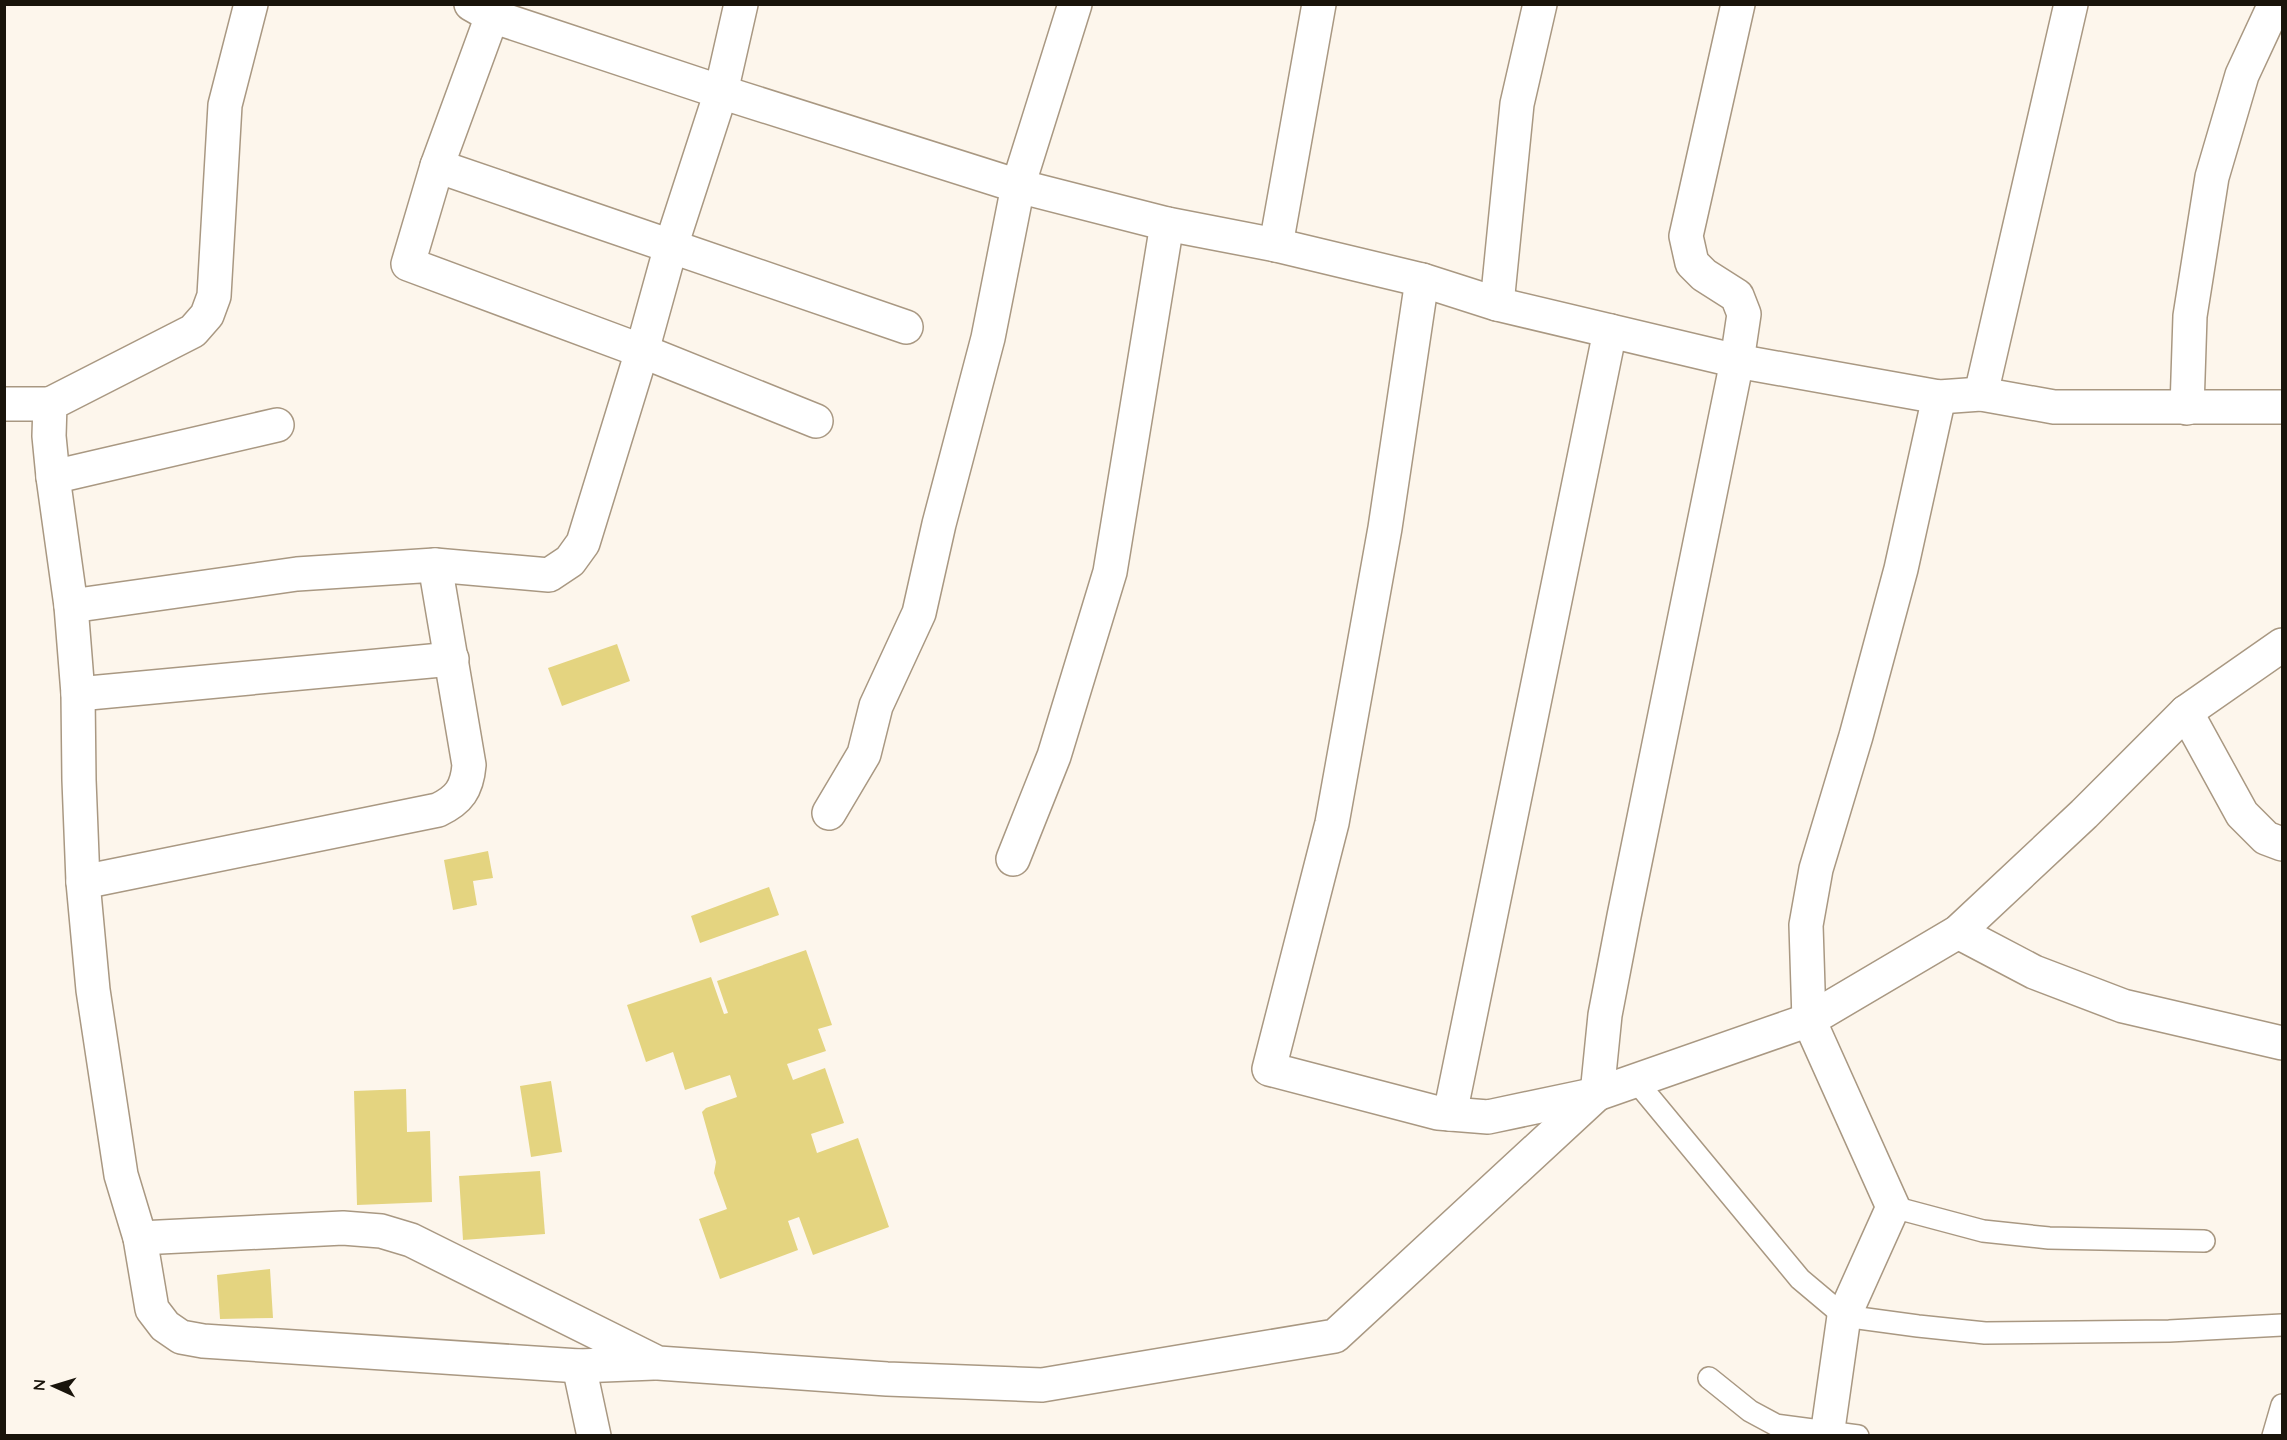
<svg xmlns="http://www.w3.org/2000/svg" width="2287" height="1440" viewBox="0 0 2287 1440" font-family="Quicksand,sans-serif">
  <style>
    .building { fill: #e4d480 }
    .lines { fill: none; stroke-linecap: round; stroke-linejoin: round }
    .lane-casing { stroke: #a99882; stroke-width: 24 }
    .street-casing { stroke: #a99882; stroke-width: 36 }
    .lane { stroke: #fff; stroke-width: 21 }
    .street { stroke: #fff; stroke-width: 33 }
  </style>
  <rect width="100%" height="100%" fill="#fdf6ec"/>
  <!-- building -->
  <g class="building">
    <polygon points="617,644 630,681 562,706 548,668"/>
    <polygon points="488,851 493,878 473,881 477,905 453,910 444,860"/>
    <polygon points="769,887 779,915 700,943 691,916"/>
    <polygon points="806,950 832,1025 818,1029 826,1051 787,1064 793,1080 825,1068 844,1123 811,1134 817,1153 858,1138 889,1227 813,1255 799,1217 788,1221 798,1250 720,1279 699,1219 727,1209 714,1173 716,1162 702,1112 706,1108 737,1097 730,1075 685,1090 673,1052 646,1062 627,1005 711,977 724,1014 728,1013 717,981"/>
    <polygon points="551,1081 562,1152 531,1157 520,1086"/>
    <polygon points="406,1089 407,1132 430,1131 432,1202 357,1205 354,1091"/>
    <polygon points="540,1171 545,1234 463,1240 459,1176"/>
    <polygon points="270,1269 273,1318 220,1319 217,1275"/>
  </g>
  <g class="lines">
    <defs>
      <g id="lane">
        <polyline points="1636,1081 1800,1279 1844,1316 1918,1326 1985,1333 2169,1331 2282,1325"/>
        <polyline points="1893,1207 1983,1231 2049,1238 2204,1241"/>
        <polyline points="1709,1378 1750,1411 1776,1425 1858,1436"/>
        <polyline points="2273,1436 2282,1405"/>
      </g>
      <g id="street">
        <polyline points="251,4 225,105 214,296 207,315 193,331 50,404 49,436 53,477 71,606 78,694 79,780 83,882 93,990 121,1175 140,1238 152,1309 165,1326 181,1337 203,1341 579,1366 654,1363"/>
        <polyline points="471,4 492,16 721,92 1018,186 1167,224 1276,245 1422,280 1497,304 1737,361 1939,397 1981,394 2054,407 2282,407"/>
        <polyline points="492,16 437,166 408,264 642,351 816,421"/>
        <polyline points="437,166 906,327"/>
        <polyline points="1276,245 1319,4"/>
        <polyline points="1422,280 1385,528 1332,823 1269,1069 1438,1113 1488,1117 1597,1094 1809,1020 1958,932 2084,814 2186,712 2282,645"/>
        <polyline points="1497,304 1517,104 1540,4"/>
        <polyline points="1981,394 2071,4"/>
        <polyline points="4,404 50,404"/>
        <polyline points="2187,408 2190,316 2212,177 2242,75 2275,4"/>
        <polyline points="53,477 277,425"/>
        <polyline points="435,565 549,575 570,561 583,543 642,351 671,246 721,92 741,4"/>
        <path d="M71,606L297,574L435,565L469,765C467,789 459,800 438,810L83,882"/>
        <polyline points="78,694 452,659"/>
        <polyline points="2186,712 2242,814 2266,838 2282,844"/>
        <polyline points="829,813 864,754 876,706 919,613 939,524 988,338 1018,186 1075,4"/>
        <polyline points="1013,859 1054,756 1110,572 1167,224"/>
        <polyline points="1958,932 2034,972 2123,1006 2282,1043"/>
        <polyline points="1450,1114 1610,331"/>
        <polyline points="140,1238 343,1228 381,1231 411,1240 658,1363 887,1379 1042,1385 1335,1336 1597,1094 1605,1015 1624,916 1737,361 1744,314 1737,296 1704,275 1692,263 1686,236 1738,4"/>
        <polyline points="579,1366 594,1436"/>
        <polyline points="1827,1436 1844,1316 1893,1207 1809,1020 1806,925 1816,869 1856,736 1901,569 1939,397"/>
      </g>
    </defs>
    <!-- lane casing -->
    <use href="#lane" class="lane-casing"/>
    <!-- street casing -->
    <use href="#street" class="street-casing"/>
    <!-- lane -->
    <use href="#lane" class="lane"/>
    <!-- street -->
    <use href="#street" class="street"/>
  </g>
  <!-- border -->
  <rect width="2287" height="1440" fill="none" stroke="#19140b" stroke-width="12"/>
  <!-- north arrow -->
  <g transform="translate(54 1386) rotate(274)" stroke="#fdf6ec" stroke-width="4.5" paint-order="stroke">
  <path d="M0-4.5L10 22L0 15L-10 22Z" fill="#19140b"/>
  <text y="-9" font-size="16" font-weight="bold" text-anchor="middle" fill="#19140b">N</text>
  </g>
</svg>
